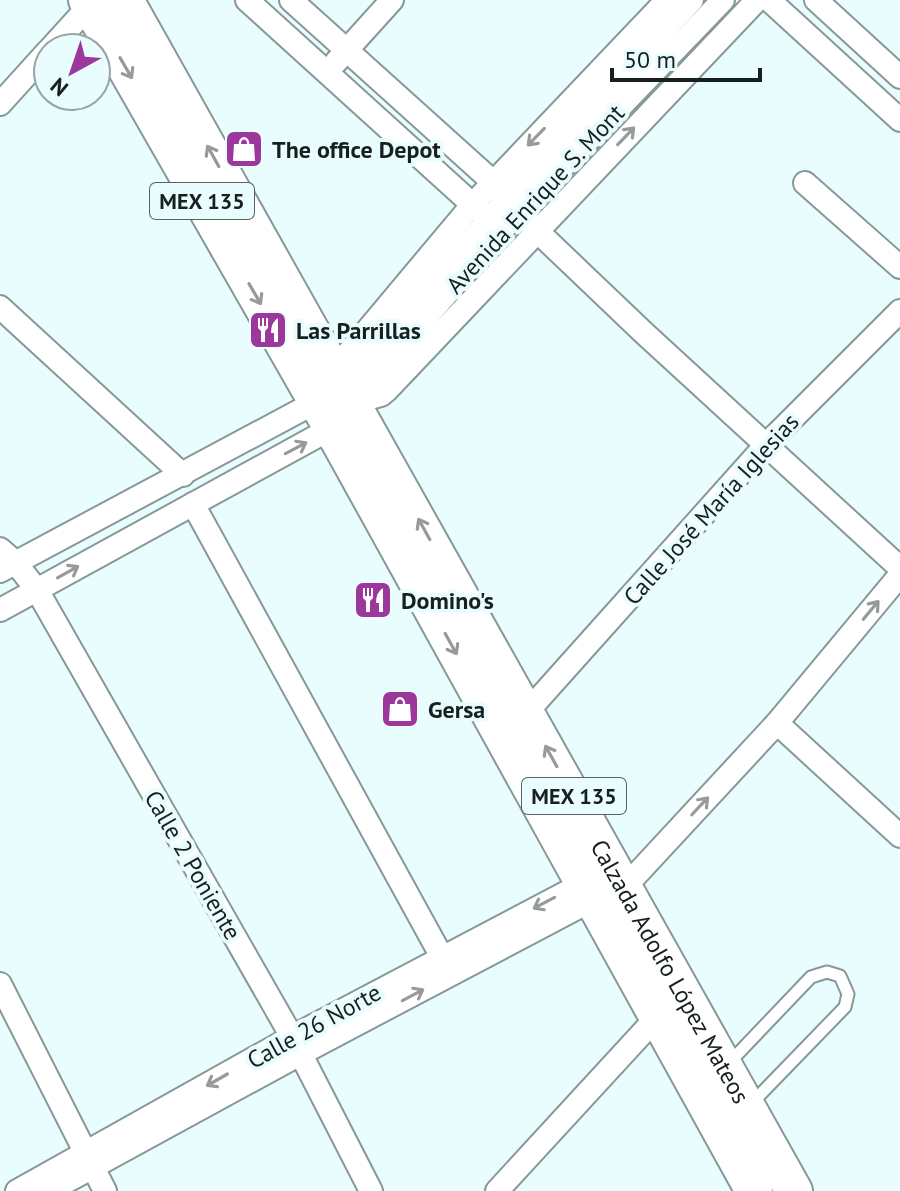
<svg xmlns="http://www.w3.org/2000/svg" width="900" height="1191" viewBox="0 0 900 1191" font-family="'PT Sans',sans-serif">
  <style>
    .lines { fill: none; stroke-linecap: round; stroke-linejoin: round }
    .lane-casing { stroke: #879899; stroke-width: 15 }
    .street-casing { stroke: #879899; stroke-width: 26 }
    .primary-casing { stroke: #879899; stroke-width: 40 }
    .lane { stroke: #fff; stroke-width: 11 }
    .street { stroke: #fff; stroke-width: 22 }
    .primary { stroke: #fff; stroke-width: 36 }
    .oneway { stroke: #979a9a }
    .labels { text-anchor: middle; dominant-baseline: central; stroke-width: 8; stroke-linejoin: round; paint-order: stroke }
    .shield { fill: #eafdfe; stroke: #576262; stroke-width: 2 }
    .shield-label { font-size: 22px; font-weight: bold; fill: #181f1f }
    .poi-label { font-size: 24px; font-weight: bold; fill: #181f1f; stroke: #eafdfe; text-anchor: start }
    .street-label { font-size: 24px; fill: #181f1f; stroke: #eafdfe }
  </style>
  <rect width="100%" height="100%" fill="#eafdfe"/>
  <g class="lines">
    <defs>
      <polyline id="lane" points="729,1063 811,977 827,972 840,976 848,994 845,1007 750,1105"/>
      <g id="street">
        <polyline points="247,0 483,214"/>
        <polyline points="291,0 493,182 536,230 644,333 900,568"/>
        <polyline points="769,0 900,120"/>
        <polyline points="816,0 900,77"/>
        <polyline points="51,48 90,5"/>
        <polyline points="336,62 392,0"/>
        <polyline points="0,104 48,51"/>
        <polyline points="805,183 900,267"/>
        <polyline points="0,307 183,475"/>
        <polyline points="334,370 473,204 667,0"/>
        <polyline points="342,386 509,197 692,0"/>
        <polyline points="352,403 381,395 387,390 757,0"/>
        <polyline points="352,403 501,231 723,0"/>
        <polyline points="193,504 449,970"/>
        <polyline points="0,549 15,562 37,590 292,1037 371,1191"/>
        <polyline points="0,571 316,402"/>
        <polyline points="0,610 332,428"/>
        <polyline points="527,712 765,446 900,311"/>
        <polyline points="777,723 900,836"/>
        <polyline points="0,984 105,1191"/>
        <polyline points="17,1191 292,1037 592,879"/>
        <polyline points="49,1191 300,1054 592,900 624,888 777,723 900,575"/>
        <polyline points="497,1191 658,1016"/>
      </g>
      <g id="primary">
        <polyline points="87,0 332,428 754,1191"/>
        <path id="s1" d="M125,0L794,1191"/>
      </g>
    </defs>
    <!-- lane casing -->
    <use href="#lane" class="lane-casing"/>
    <!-- street casing -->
    <use href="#street" class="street-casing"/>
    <!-- primary casing -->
    <use href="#primary" class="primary-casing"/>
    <!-- lane -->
    <use href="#lane" class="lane"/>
    <!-- street -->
    <use href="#street" class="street"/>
    <!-- primary -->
    <use href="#primary" class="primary"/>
  </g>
  <!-- one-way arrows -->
  <defs><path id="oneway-shaft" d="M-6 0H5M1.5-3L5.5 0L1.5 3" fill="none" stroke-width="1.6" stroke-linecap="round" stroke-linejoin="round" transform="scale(2)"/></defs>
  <g class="oneway">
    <use href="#oneway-shaft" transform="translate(126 68) rotate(60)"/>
    <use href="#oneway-shaft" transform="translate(626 136) rotate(-46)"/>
    <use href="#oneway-shaft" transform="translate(536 137) rotate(134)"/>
    <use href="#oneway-shaft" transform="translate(213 156) rotate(-119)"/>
    <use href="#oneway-shaft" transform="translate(255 294) rotate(60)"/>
    <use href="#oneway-shaft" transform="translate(296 448) rotate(-28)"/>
    <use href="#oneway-shaft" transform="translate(424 529) rotate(-119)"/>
    <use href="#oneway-shaft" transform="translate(68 572) rotate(-29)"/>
    <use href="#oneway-shaft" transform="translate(871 610) rotate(-50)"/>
    <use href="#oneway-shaft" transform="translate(451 644) rotate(61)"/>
    <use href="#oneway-shaft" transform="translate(551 756) rotate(-119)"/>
    <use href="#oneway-shaft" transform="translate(700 806) rotate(-47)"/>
    <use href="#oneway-shaft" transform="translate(544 903) rotate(152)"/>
    <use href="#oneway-shaft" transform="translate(413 995) rotate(-28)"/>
    <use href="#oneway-shaft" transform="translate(217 1080) rotate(150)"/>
  </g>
  <!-- icons -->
  <defs>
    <symbol id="shop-square" viewBox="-11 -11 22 22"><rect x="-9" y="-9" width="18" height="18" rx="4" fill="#9c379c" stroke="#eafdfe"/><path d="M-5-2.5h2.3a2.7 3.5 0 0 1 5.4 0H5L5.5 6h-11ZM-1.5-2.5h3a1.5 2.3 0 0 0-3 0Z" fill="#fff"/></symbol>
    <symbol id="restaurant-square" viewBox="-11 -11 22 22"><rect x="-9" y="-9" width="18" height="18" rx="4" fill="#9c379c" stroke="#eafdfe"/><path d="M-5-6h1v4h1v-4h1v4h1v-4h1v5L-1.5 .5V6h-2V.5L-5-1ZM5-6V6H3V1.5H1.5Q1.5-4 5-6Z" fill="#fff"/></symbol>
  </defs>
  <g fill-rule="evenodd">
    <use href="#shop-square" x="222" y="127" width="44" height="44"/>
    <use href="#restaurant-square" x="246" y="308" width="44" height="44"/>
    <use href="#restaurant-square" x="351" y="578" width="44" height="44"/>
    <use href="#shop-square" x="378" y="687" width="44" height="44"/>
  </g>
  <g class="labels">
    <!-- shield labels -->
    <g class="shield">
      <rect x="150" y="183" width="104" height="36" rx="6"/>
      <rect x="522" y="778" width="104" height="36" rx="6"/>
    </g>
    <g class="shield-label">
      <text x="202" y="201">MEX 135</text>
      <text x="574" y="796">MEX 135</text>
    </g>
    <!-- poi labels -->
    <g class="poi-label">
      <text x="272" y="149">The office Depot</text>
      <text x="296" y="330">Las Parrillas</text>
      <text x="401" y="600">Domino's</text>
      <text x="428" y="709">Gersa</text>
    </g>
    <!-- street labels -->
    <g class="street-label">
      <text transform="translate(535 199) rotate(-47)">Avenida Enrique S. Mont</text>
      <text transform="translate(711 509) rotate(-48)">Calle José María Iglesias</text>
      <text transform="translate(193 865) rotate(60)">Calle 2 Poniente</text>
      <text stroke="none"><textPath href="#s1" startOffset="1114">Calzada Adolfo López Mateos</textPath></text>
      <text transform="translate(314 1026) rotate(-29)">Calle 26 Norte</text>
    </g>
  </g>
  <!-- north arrow -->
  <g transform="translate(72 72) rotate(220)"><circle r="38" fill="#eafdfe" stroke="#96a4a5" stroke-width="2"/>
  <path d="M0-6L14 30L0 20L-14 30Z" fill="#9c379c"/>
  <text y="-12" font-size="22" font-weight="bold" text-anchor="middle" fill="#181f1f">N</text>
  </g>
  <!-- scale -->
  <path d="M612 68v12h148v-12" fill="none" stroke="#181f1f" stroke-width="4"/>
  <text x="624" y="68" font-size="24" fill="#181f1f" stroke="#eafdfe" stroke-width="6" paint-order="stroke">50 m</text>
</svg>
